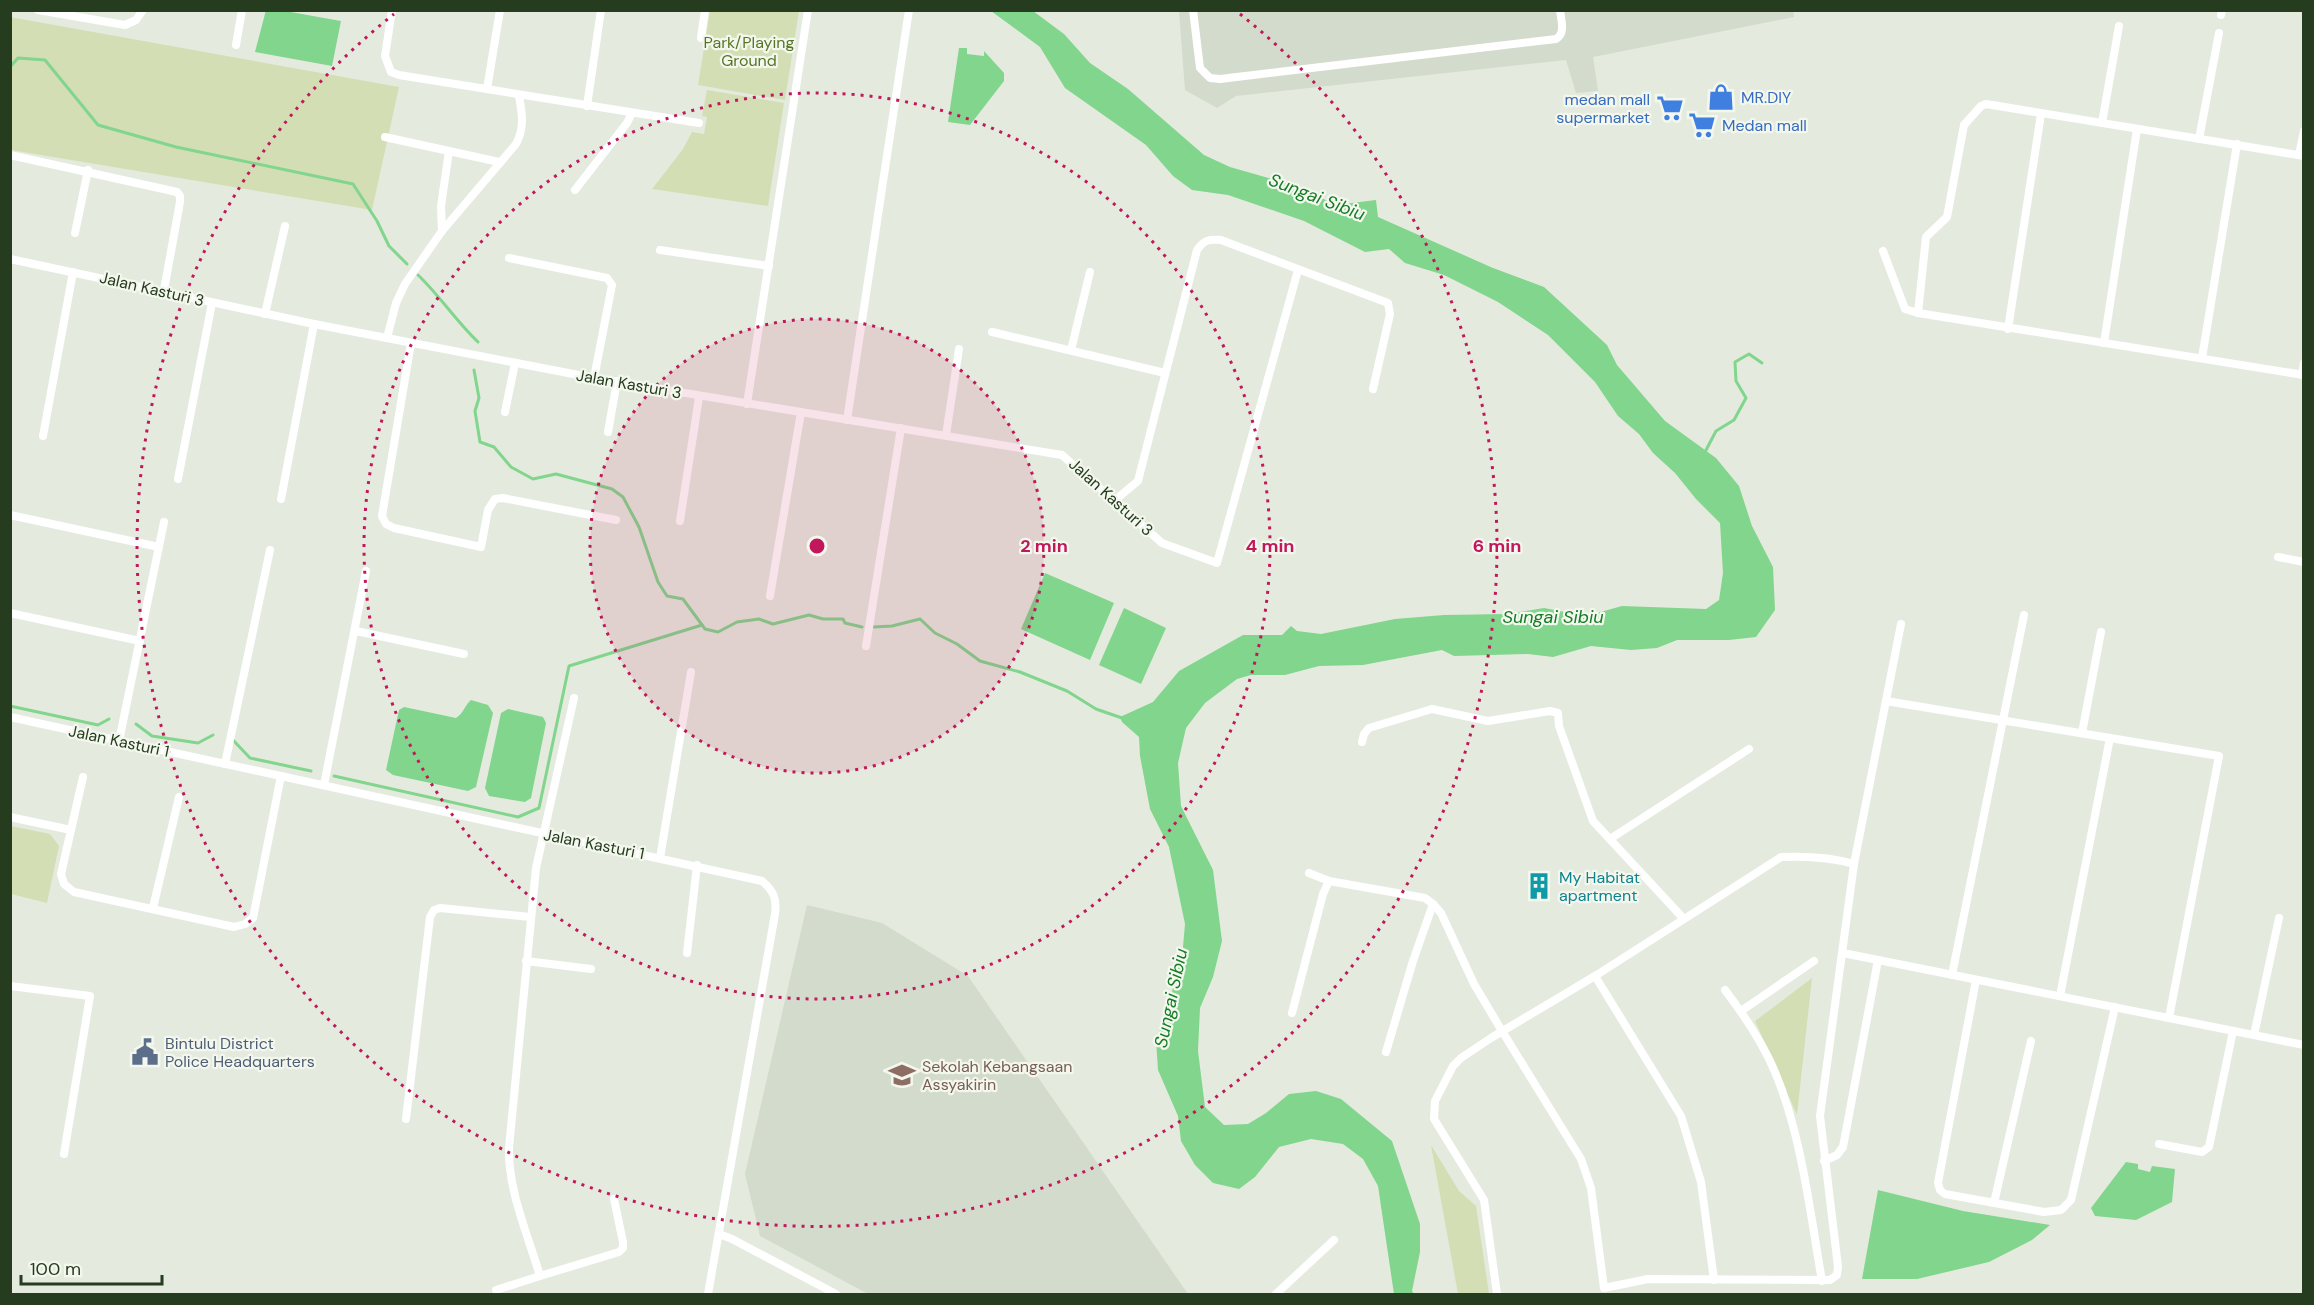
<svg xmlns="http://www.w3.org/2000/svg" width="2314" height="1305" viewBox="0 0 2314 1305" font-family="'DM Sans',sans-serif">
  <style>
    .built { fill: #d3dbcc }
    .green { fill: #d3deb5 }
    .water { fill: #81d58d }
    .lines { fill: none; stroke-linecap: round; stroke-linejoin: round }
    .stream { stroke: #81d58d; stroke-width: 3 }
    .street { stroke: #fff; stroke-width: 8 }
    .ring { fill: none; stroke: #c2185b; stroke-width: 3; stroke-dasharray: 3 6 }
    .labels { text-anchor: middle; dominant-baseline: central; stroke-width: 4.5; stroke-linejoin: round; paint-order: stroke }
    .park-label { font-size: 16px; fill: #577625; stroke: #f3f7ee }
    .shop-label { font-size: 16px; fill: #366cbe; stroke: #f3f7ee; text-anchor: start }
    .street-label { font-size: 16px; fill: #263c1e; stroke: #f3f7ee }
    .culture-label { font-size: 16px; fill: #0d838f; stroke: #f3f7ee; text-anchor: start }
    .service-label { font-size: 16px; fill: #4e5e75; stroke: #f3f7ee; text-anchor: start }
    .education-label { font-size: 16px; fill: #785e54; stroke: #f3f7ee; text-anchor: start }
    .water-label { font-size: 18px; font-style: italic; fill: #147c25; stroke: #f3f7ee }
    .centre { fill: #c2185b; stroke: #f3f7ee; stroke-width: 3 }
    .ring-label { font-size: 18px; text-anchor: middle; font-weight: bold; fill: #c2185b; stroke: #f3f7ee; stroke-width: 4.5; stroke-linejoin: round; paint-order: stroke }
  </style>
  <rect width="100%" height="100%" fill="#e4ebde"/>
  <!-- built -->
  <g class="built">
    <polygon points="1793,10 1794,17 1593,57 1598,91 1576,93 1566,60 1236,96 1217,108 1185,90 1179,11"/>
    <polygon points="807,905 882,923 968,976 1188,1294 868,1294 760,1236 745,1174"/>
  </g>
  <!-- green -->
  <g class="green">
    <polygon points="710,11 799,11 785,100 698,85"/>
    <polygon points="10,17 399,87 372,210 11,150"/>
    <polygon points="707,90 784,103 768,206 652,189 683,149 692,132 704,134 707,117 702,116"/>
    <polygon points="11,826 50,834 59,846 47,903 11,894"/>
    <polygon points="1812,978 1797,1115 1755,1021"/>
    <polygon points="1431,1145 1459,1191 1476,1206 1489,1294 1458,1294"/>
  </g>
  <!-- water -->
  <g class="water">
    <polygon points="266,10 285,11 341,21 332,66 255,52"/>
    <polygon points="991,11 1033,11 1064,34 1090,63 1128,89 1204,155 1230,167 1303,188 1335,205 1376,200 1378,217 1493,268 1544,287 1607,345 1617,365 1665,421 1716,458 1739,486 1752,526 1773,567 1775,610 1756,637 1729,640 1677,640 1657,648 1631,650 1591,646 1553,657 1528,654 1454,656 1442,650 1363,665 1319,666 1285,675 1251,675 1237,679 1205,703 1186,728 1178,763 1181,806 1213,870 1222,941 1213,977 1200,1008 1198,1051 1205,1107 1224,1125 1248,1124 1266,1113 1289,1094 1316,1091 1341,1099 1392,1141 1420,1224 1420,1252 1412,1291 1414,1294 1394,1294 1378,1186 1363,1159 1343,1144 1311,1139 1279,1147 1255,1177 1239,1189 1213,1183 1195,1165 1181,1141 1178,1116 1158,1070 1156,1040 1170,1004 1176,970 1183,947 1185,924 1169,847 1150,809 1140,756 1139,737 1122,722 1120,717 1153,702 1179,671 1243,635 1282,635 1291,626 1297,631 1321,634 1395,619 1444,615 1507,614 1544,608 1586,616 1622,606 1706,609 1719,600 1723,573 1720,523 1696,499 1675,473 1653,453 1639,434 1618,416 1595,382 1548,335 1498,302 1444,275 1405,263 1389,249 1365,252 1304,221 1228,195 1192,190 1173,176 1146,145 1065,88 1040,47"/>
    <polygon points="959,48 967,48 967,54 984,56 984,51 1004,73 1004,81 970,125 948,122"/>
    <polygon points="1045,573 1114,603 1090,660 1021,629"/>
    <polygon points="1124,608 1166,628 1141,684 1099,665"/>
    <path d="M471,700L488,705L493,713L476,787L468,791L393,775L386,770L399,710L404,707L456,718C464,713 464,706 471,700Z"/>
    <polygon points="508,709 543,717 546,723 531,798 525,802 489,796 485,788 501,713"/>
    <polygon points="2126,1162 2138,1164 2138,1169 2150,1172 2152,1166 2175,1169 2172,1202 2136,1220 2095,1216 2091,1208"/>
    <polygon points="1878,1190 1963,1211 2050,1225 2032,1240 1989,1262 1917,1279 1862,1279"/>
  </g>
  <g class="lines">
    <!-- stream -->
    <g class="stream">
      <polyline points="10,67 18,58 45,60 98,125 176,147 353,184 377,221 389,246 407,264"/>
      <path d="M418,275C440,296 456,321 478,342"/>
      <polyline points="474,370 479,398 475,411 480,442 494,447 511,467 533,479 556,474 612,489 623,497 639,527 658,582 667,596 683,599 705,629 718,632 737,622 759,619 773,624 809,615 823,619 843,619 845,623 862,627"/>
      <polyline points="1704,454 1716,431 1734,420 1746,398 1736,381 1735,362 1749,354 1762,363"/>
      <polyline points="874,627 892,626 920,619 935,633 957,644 980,661 1020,672 1067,691 1096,709 1122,718"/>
      <polyline points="10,706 98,725 109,719"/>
      <polyline points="136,724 152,736 198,743 213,735"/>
      <polyline points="233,740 250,758 311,771"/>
      <polyline points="334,776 518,817 539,808 569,666 702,625"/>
    </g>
    <!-- street -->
    <g class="street">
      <polyline points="38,10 125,25 136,20 143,10"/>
      <polyline points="392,10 385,56 391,72 399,75 699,123"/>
      <path d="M1193,10L1200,68L1210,78L1220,79L1556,39C1566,33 1561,20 1560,10"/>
      <polyline points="2221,15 2222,10"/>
      <polyline points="701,38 705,10"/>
      <polyline points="236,45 242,10"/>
      <polyline points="487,89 500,10"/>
      <polyline points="587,106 601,10"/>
      <polyline points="2102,123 2119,26"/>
      <polyline points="385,137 499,162"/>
      <polyline points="2199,139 2219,33"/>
      <polyline points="10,155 177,192 180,196 180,202 164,290"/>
      <polyline points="2299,155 2304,131"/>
      <polyline points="575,190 627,123 632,113"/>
      <polyline points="442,231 441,206 449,151"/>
      <polyline points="75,233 88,170"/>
      <polyline points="660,250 769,266"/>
      <polyline points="1883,251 1905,309 1918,313 2304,375"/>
      <polyline points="509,258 607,278 612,285 594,378"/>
      <polyline points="10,259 314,324 594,378 1062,455 1162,543 1217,563 1298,270"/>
      <polyline points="1918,313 1926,237 1947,217 1964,125 1981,106 1986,104 2304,156"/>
      <polyline points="265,314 285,226"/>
      <polyline points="2008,329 2041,114"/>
      <polyline points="992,332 1165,373"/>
      <path d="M387,338L396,303L405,284L442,231L516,144C525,127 522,113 519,96"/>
      <polyline points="411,343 382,516 386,524 394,528 481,547 488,510 495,499 503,498 616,520"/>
      <polyline points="2104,343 2137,129"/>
      <polyline points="1071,350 1090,272"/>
      <polyline points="2202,358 2237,144"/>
      <polyline points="2302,375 2304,363"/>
      <polyline points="747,404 808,10"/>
      <polyline points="505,412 515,363"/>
      <polyline points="847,420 909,10"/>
      <polyline points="608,432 617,381"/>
      <polyline points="946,435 959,349"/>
      <polyline points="43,436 73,272"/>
      <polyline points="178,479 212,303"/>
      <polyline points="281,499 314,324"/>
      <path d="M1114,501L1138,481L1197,250C1204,240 1209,239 1221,240L1388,303L1390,314L1373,389"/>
      <polyline points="10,515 159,547"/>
      <polyline points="680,521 699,397"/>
      <polyline points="2278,557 2304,562"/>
      <polyline points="770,596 801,412"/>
      <polyline points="10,613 140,641"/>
      <polyline points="356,631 464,654"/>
      <polyline points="866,646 901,428"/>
      <path d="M574,698L536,868L509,1148C508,1191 528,1235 540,1276L619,1252L623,1248V1242L614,1199"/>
      <polyline points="1886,701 2219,756 2169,1018"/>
      <path d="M10,717L762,881C774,891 777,899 775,914L708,1294"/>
      <polyline points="2082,733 2101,632"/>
      <polyline points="119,741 164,522"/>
      <polyline points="1362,742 1364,734 1369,728 1432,709 1488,721 1550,711 1558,713 1559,726 1593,821 1683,918"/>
      <polyline points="225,764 270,550"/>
      <polyline points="83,777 61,874 64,884 74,892 234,927 245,924 253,918 281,776"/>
      <polyline points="324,785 366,571"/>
      <polyline points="10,817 71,830"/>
      <polyline points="1610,839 1749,749"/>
      <polyline points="660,858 691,672"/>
      <polyline points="1309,873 1329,881 1425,898 1433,904 1441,913 1474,984 1502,1031 1581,1159 1591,1188 1604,1288 1648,1279 1830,1280 1837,1275 1838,1267 1820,1116 1854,864 1901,624"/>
      <polyline points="153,908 179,797"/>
      <polyline points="687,953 697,865"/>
      <polyline points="1843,953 2304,1045"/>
      <polyline points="526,961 591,969"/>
      <polyline points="1952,975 2024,615"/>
      <polyline points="1595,976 1681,1116 1701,1182 1714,1280"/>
      <polyline points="1976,980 1938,1183 1940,1190 1945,1194 2044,1212 2061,1210 2071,1200 2115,1007"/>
      <polyline points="10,986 90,996 64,1154"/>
      <path d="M1725,990C1744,1015 1763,1043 1775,1072C1802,1136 1810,1213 1822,1281"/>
      <polyline points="2060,996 2110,738"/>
      <polyline points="1741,1011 1814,961"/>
      <polyline points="1292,1013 1323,894 1329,881"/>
      <polyline points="2254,1035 2279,918"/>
      <polyline points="1386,1052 1413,961 1433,904"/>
      <polyline points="406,1119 430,917 434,910 440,908 530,917"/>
      <polyline points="2159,1144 2202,1152 2209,1147 2233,1031"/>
      <polyline points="1824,1161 1837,1155 1843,1147 1878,960"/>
      <polyline points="1994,1203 2031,1041"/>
      <polyline points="719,1234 732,1239 836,1294"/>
      <polyline points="496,1290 540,1276"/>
      <polyline points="1276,1294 1334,1240"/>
      <path d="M1497,1294L1484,1200L1434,1119L1435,1101L1453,1066L1461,1058L1491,1038L1595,976L1781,857C1806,856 1830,857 1854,864"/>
    </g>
  </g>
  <!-- distance rings -->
  <circle cx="817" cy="546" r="227" fill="#c2185b" fill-opacity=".12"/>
  <g class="ring">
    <circle cx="817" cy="546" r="227"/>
    <circle cx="817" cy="546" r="453"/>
    <path d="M1240 14A680 680 0 1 1 394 14"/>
  </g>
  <!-- icons -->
  <defs>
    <symbol id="shop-bare" viewBox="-9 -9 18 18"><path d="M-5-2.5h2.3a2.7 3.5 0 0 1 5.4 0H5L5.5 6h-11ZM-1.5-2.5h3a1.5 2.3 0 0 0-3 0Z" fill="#3f7fe0" stroke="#f3f7ee" stroke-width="2.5" paint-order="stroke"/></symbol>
    <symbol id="supermarket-bare" viewBox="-9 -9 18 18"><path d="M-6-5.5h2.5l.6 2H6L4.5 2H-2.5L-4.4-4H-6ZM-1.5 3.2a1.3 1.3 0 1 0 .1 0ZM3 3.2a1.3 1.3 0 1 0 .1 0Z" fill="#3f7fe0" stroke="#f3f7ee" stroke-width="2.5" paint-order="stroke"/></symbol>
    <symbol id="building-bare" viewBox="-9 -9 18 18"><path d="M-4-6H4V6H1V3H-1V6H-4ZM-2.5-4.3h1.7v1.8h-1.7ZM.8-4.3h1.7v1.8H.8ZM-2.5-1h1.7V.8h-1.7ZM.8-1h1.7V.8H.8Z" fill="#0f9aa8" stroke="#f3f7ee" stroke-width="2.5" paint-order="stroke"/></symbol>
    <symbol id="civic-bare" viewBox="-9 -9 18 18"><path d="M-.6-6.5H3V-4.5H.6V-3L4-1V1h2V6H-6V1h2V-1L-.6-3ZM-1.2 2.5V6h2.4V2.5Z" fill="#5c6f8a" stroke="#f3f7ee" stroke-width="2.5" paint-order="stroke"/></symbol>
    <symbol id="school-bare" viewBox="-9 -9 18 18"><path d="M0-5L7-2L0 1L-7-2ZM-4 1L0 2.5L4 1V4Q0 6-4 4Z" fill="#8d6e63" stroke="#f3f7ee" stroke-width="2.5" paint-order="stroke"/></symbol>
  </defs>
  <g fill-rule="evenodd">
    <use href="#shop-bare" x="1702" y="78" width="38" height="38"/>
    <use href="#supermarket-bare" x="1651" y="89" width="38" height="38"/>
    <use href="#supermarket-bare" x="1683" y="106" width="38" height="38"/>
    <use href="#building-bare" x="1520" y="867" width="38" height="38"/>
    <use href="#civic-bare" x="126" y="1033" width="38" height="38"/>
    <use href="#school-bare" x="883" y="1056" width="38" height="38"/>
  </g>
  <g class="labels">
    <!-- park labels -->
    <g class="park-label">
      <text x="749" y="42">Park/Playing<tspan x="749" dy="18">Ground</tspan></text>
    </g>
    <!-- shop labels -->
    <g class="shop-label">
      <text x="1741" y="97">MR.DIY</text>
      <text x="1650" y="99" text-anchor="end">medan mall<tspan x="1650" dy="18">supermarket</tspan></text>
      <text x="1722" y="125">Medan mall</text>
    </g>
    <!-- street labels -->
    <g class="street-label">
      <text transform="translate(152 289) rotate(13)">Jalan Kasturi 3</text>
      <text transform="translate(629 384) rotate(10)">Jalan Kasturi 3</text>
      <text transform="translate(1111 497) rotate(42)">Jalan Kasturi 3</text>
      <text transform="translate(119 741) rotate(12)">Jalan Kasturi 1</text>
      <text transform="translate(594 844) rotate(11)">Jalan Kasturi 1</text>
    </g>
    <!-- culture labels -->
    <g class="culture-label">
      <text x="1559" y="877">My Habitat<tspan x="1559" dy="18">apartment</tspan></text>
    </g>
    <!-- service labels -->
    <g class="service-label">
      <text x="165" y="1043">Bintulu District<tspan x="165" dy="18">Police Headquarters</tspan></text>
    </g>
    <!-- education labels -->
    <g class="education-label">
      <text x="922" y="1066">Sekolah Kebangsaan<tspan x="922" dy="18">Assyakirin</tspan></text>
    </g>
    <!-- water labels -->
    <g class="water-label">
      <text transform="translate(1317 197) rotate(21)">Sungai Sibiu</text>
      <text x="1553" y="617">Sungai Sibiu</text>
      <text transform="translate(1171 998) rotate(-78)">Sungai Sibiu</text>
    </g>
  </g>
  <circle cx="817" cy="546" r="9" class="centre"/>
  <g class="ring-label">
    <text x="1044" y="552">2 min</text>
    <text x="1270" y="552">4 min</text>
    <text x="1497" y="552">6 min</text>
  </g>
  <!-- border -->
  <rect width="2314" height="1305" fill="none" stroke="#263c1e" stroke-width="24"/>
  <!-- scale -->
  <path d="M21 1275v9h141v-9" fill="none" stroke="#263c1e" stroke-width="3"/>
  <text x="30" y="1275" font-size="18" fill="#263c1e" stroke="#f3f7ee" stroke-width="4.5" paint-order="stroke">100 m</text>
</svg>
